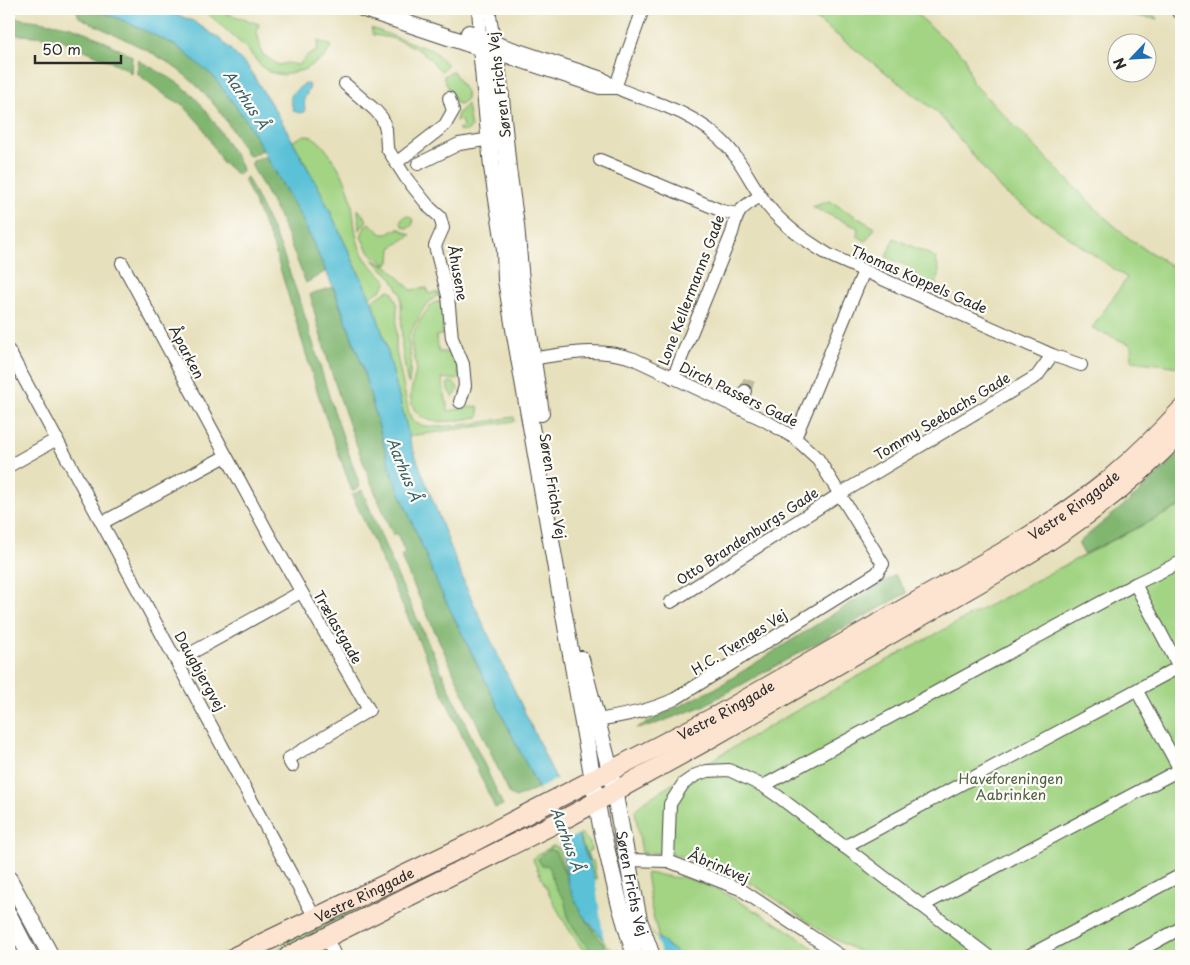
<svg xmlns="http://www.w3.org/2000/svg" width="1190" height="965" viewBox="0 0 1190 965" font-family="'Playpen Sans',sans-serif">
  <style>
    .green { fill: #a2d483; stroke: #668057 }
    .forest { fill: #81b671; stroke: #56704e }
    .water { fill: #5ac1d7; stroke: #427681 }
    .pier { fill: #e7e0bc }
    .lines { fill: none; stroke-linecap: round; stroke-linejoin: round }
    .minor-tunnel { stroke: #c1bc9f; stroke-width: 12; stroke-dasharray: 12 6; stroke-linecap: butt }
    .minor-casing { stroke: #474641; stroke-width: 14 }
    .tertiary-casing { stroke: #474641; stroke-width: 18 }
    .secondary-casing { stroke: #474641; stroke-width: 21 }
    .minor { stroke: #fff; stroke-width: 12 }
    .tertiary { stroke: #fff; stroke-width: 16 }
    .secondary { stroke: #fde4d1; stroke-width: 19 }
    .tram { stroke: #2b2b2b; stroke-width: 1 }
    .rail-casing { stroke: #2b2b2b; stroke-width: 5.5 }
    .rail { stroke: #fdfcf7; stroke-width: 4; stroke-dasharray: 11; stroke-linecap: butt }
    .labels { text-anchor: middle; dominant-baseline: central; stroke-width: 4.5; stroke-linejoin: round; paint-order: stroke }
    .street-label { font-size: 14px; fill: #2b2b2b; stroke: #fdfcf7 }
    .park-label { font-size: 14px; fill: #4f5e45; stroke: #fdfcf7 }
    .water-label { font-size: 15px; font-style: italic; fill: #3b6067; stroke: #fdfcf7 }
  </style>
  <rect width="100%" height="100%" fill="#fdfcf7"/>
  <filter id="ink" filterUnits="userSpaceOnUse"><feTurbulence type="fractalNoise" baseFrequency=".02" numOctaves="2"/><feDisplacementMap in="SourceGraphic" scale="10" xChannelSelector="R" yChannelSelector="G"/><feConvolveMatrix kernelMatrix="1 2 1 2 8 2 1 2 1" color-interpolation-filters="sRGB"/></filter>
  <filter id="wash" filterUnits="userSpaceOnUse"><feTurbulence type="fractalNoise" baseFrequency=".0096" numOctaves="4" result="noise"/><feDisplacementMap in="SourceGraphic" scale="20" xChannelSelector="R" yChannelSelector="G"/><feGaussianBlur stdDeviation="1.12" result="paint"/><feColorMatrix in="noise" values="0 0 0 0 0 0 0 0 0 0 0 0 0 0 0 0 0 1.4 0 .05"/><feComposite in="paint" operator="in"/></filter>
  <g filter="url(#wash)">
    <rect width="100%" height="100%" fill="#e7e0bc"/>
    <!-- green -->
    <g class="green">
      <polygon points="203,9 213,9 259,24 257,32 262,54 278,65 288,63 298,65 307,56 317,51 318,41 332,46 324,58 303,70 283,75 269,72 261,66 245,47"/>
      <polygon points="803,9 911,9 965,57 972,82 1102,215 1131,240 1181,272 1181,367 1132,361 1131,345 1092,328 1127,278 1002,191 938,113"/>
      <polygon points="1126,9 1147,9 1158,19 1135,16"/>
      <path d="M371,28L434,51L447,65L442,71C436,68 433,61 428,57C414,44 392,37 373,35Z"/>
      <polygon points="453,71 466,92 467,99 460,104 456,103 444,79 444,76"/>
      <path d="M467,104L471,128C466,132 462,133 458,129L463,127L461,120L456,121L458,113Z"/>
      <path d="M305,135C316,137 321,143 327,151C337,164 346,179 350,195C355,214 353,235 362,253C367,263 377,271 385,279L386,283L381,290L370,297L322,194L293,141Z"/>
      <polygon points="830,201 875,228 866,241 857,236 858,228 812,207"/>
      <polygon points="358,209 367,220 359,231"/>
      <circle cx="407" cy="222" r="6"/>
      <path d="M369,223L382,234H388L398,228L411,235L391,248L390,262L386,264C373,256 366,251 361,236L366,225Z"/>
      <polygon points="894,238 935,257 939,271 935,291 921,282 907,266 886,257"/>
      <polygon points="372,259 389,267 411,290 427,288 428,294 436,292 439,294 425,306 408,337 411,361 409,384 407,381 402,347 401,294 391,277"/>
      <path d="M389,290L392,291L397,304L396,351L409,413C411,418 413,422 418,424C436,432 493,420 514,417L515,421L409,436L385,341L372,301Z"/>
      <path d="M436,302H442L444,304L442,335L436,336L439,352C456,351 459,362 459,378L457,380L442,378L448,411L478,406L479,417C464,419 436,426 422,417C417,414 412,407 411,401C409,390 416,378 416,367C416,357 409,345 412,336C416,327 427,306 436,302Z"/>
      <path d="M449,382C455,382 458,386 458,391L453,397C449,394 448,389 447,384Z"/>
      <path d="M1181,506V956H868C857,950 845,945 834,939C804,921 777,898 747,881C716,862 677,852 642,853L635,811L643,802C739,742 837,687 936,634C1017,590 1098,547 1181,506Z"/>
      <polygon points="556,807 559,809 472,854 424,883 269,956 294,938"/>
      <polygon points="581,833 590,843 591,850 587,852 590,861 593,860 597,881 594,878 593,873 579,835"/>
      <path d="M553,846L558,847L569,886L581,913L604,940L605,944L620,956H588C564,927 549,894 533,860L535,856Z"/>
      <polygon points="646,873 678,878 680,876 717,889 785,928 824,956 681,956 659,939 651,907"/>
    </g>
    <!-- forest -->
    <g class="forest">
      <path d="M76,9H94L122,20L177,46L213,76L246,120L263,150L251,156L247,155C228,121 209,93 177,69C151,49 109,33 79,17Z"/>
      <path d="M9,17C30,20 51,22 71,27C92,33 112,46 132,56L131,74L127,69L58,38L9,34Z"/>
      <path d="M138,60C153,69 169,76 182,86C203,102 217,126 230,148C235,155 242,164 242,172L237,174L222,162L202,126L183,105L165,95L138,74Z"/>
      <polygon points="266,156 301,217 326,271 306,283 281,220 252,166 252,163 253,161"/>
      <polygon points="247,177 281,248 303,310 330,399 360,486 352,491 323,410 273,245 244,179"/>
      <path d="M333,287L362,365L391,471L438,585L538,788L516,798L510,795L403,562L401,556L405,553L397,533L393,535C360,458 329,376 310,294Z"/>
      <polygon points="1181,452 1181,506 1084,554 1078,543 1135,496"/>
      <polygon points="362,490 398,577 503,805 495,808 352,495"/>
      <polygon points="895,575 907,593 703,706 650,726 636,728 716,688"/>
      <polygon points="549,849 556,852 581,913 604,945 605,956 594,956 569,921 564,899 556,888 552,877 550,868 546,865 542,866 538,859"/>
    </g>
    <!-- water -->
    <g class="water">
      <polygon points="94,9 163,9 193,21 220,39 248,67 281,120 322,194 374,306 385,341 411,444 466,587 556,779 593,873 594,879 659,939 681,956 627,956 604,940 581,913 569,886 561,844 538,788 438,585 391,471 362,365 335,291 301,217 246,120 213,76 177,46 122,20"/>
      <path d="M304,84H308L310,87L304,99L305,112L299,113L294,111C287,94 291,95 304,84Z"/>
    </g>
    <!-- pier -->
    <g class="pier">
      <polygon points="557,779 579,834 560,843 538,789"/>
      <polygon points="595,879 658,938 656,940 663,956 626,956 604,941"/>
    </g>
  </g>
  <g filter="url(#ink)">
    <g class="lines">
      <!-- minor-tunnel -->
      <polyline class="minor-tunnel" points="745,391 751,375"/>
      <defs>
        <g id="minor">
          <polyline points="478,9 481,48 600,88 615,88"/>
          <path d="M489,9L494,42L602,78C621,93 642,97 665,106C684,113 705,125 720,139C738,155 747,176 760,195C776,221 803,239 829,255L1052,355L1081,365"/>
          <polyline points="345,84 375,110 382,118 386,129 387,148 406,178 430,208 440,217 443,228 435,246 448,296 452,338 463,364 465,386 460,402"/>
          <polyline points="615,88 643,9"/>
          <polyline points="600,160 722,211 737,214"/>
          <polyline points="396,163 445,125 453,111 449,98"/>
          <polyline points="418,164 459,144 498,138"/>
          <polyline points="122,263 269,535 369,710 288,759 292,766"/>
          <polyline points="9,351 315,918"/>
          <path d="M525,360C561,354 598,346 634,359L764,420L795,438L818,459L883,564L877,573L675,699C650,711 625,715 598,720"/>
          <path d="M673,378L732,233C738,209 740,209 760,196"/>
          <polyline points="738,408 745,391"/>
          <polyline points="795,438 864,271"/>
          <polyline points="9,466 57,439"/>
          <polyline points="102,523 226,456"/>
          <polyline points="1135,584 1179,667"/>
          <polyline points="671,602 840,494 1037,376 1052,355"/>
          <polyline points="177,661 301,592"/>
          <polyline points="1137,691 1180,770"/>
          <polyline points="763,786 1135,584 1181,562"/>
          <polyline points="844,847 1181,666"/>
          <polyline points="627,860 668,861 740,889 841,956"/>
          <polyline points="668,861 670,804 683,784 696,775 707,771 729,770 763,786 779,797 988,956"/>
          <polyline points="922,906 1181,769"/>
          <polyline points="327,938 335,956"/>
          <polyline points="1028,956 1181,875"/>
          <polyline points="1130,956 1181,928"/>
        </g>
        <g id="tertiary">
          <polyline points="364,9 481,48 492,167 505,250 506,280 515,335 601,826 619,902 635,956"/>
          <polyline points="469,33 494,42 500,88 508,169 516,225 521,281 541,413"/>
          <path id="s1" d="M581,659L610,770L639,920L652,956"/>
          <polyline points="9,879 51,956"/>
          <polyline points="9,915 30,956"/>
        </g>
        <g id="secondary">
          <path id="s2" d="M236,956L469,844L718,715L1003,552C1040,530 1077,506 1110,479C1135,457 1159,434 1181,410"/>
          <path d="M289,956L572,815L702,743L1010,565C1073,528 1131,485 1181,432"/>
        </g>
      </defs>
      <!-- minor casing -->
      <use href="#minor" class="minor-casing"/>
      <!-- tertiary casing -->
      <use href="#tertiary" class="tertiary-casing"/>
      <!-- secondary casing -->
      <use href="#secondary" class="secondary-casing"/>
      <!-- minor -->
      <use href="#minor" class="minor"/>
      <!-- tertiary -->
      <use href="#tertiary" class="tertiary"/>
      <!-- secondary -->
      <use href="#secondary" class="secondary"/>
      <!-- tram -->
      <polyline class="tram" points="1166,9 1181,23"/>
      <defs>
        <polyline id="rail" points="1180,9 1181,10"/>
      </defs>
      <!-- rail casing -->
      <use href="#rail" class="rail-casing"/>
      <!-- rail -->
      <use href="#rail" class="rail"/>
    </g>
  </g>
  <g class="labels">
    <!-- street labels -->
    <g class="street-label">
      <text transform="translate(499 85) rotate(-97)">Søren Frichs Vej</text>
      <text transform="translate(458 273) rotate(80)">Åhusene</text>
      <text transform="translate(919 279) rotate(24)">Thomas Koppels Gade</text>
      <text transform="translate(691 290) rotate(-69)">Lone Kellermanns Gade</text>
      <text transform="translate(187 352) rotate(62)">Åparken</text>
      <text transform="translate(739 394) rotate(26)">Dirch Passers Gade</text>
      <text transform="translate(942 416) rotate(-31)">Tommy Seebachs Gade</text>
      <text transform="translate(553 486) rotate(81)">Søren Frichs Vej</text>
      <text stroke="none"><textPath href="#s2" startOffset="952">Vestre Ringgade</textPath></text>
      <text transform="translate(747 536) rotate(-33)">Otto Brandenburgs Gade</text>
      <text transform="translate(338 627) rotate(60)">Trælastgade</text>
      <text transform="translate(739 642) rotate(-32)">H.C. Tvenges Vej</text>
      <text transform="translate(200 671) rotate(61)">Daugbjergvej</text>
      <text stroke="none"><textPath href="#s2" startOffset="548">Vestre Ringgade</textPath></text>
      <text transform="translate(719 866) rotate(23)">Åbrinkvej</text>
      <text stroke="none"><textPath href="#s1" startOffset="230">Søren Frichs Vej</textPath></text>
      <text stroke="none"><textPath href="#s2" startOffset="142">Vestre Ringgade</textPath></text>
    </g>
    <!-- park labels -->
    <g class="park-label">
      <text x="1011" y="778">Haveforeningen<tspan x="1011" dy="16">Aabrinken</tspan></text>
    </g>
    <!-- water labels -->
    <g class="water-label">
      <text transform="translate(247 99) rotate(56)">Aarhus Å</text>
      <text transform="translate(405 469) rotate(68)">Aarhus Å</text>
      <text transform="translate(568 839) rotate(70)">Aarhus Å</text>
    </g>
  </g>
  <!-- margin -->
  <rect width="1190" height="965" fill="none" stroke="#fdfcf7" stroke-width="30"/>
  <!-- north arrow -->
  <g transform="translate(1132 58) rotate(245)"><circle r="24" fill="#fdfcf7" stroke="#a9a8a5"/>
  <path d="M0-4L9 19L0 12L-9 19Z" fill="#1f6fb2"/>
  <text y="-8" font-size="14" font-weight="bold" text-anchor="middle" fill="#2b2b2b">N</text>
  </g>
  <!-- scale -->
  <path d="M35 55v8h86v-8" fill="none" stroke="#2b2b2b" stroke-width="2.5"/>
  <text x="42" y="55" font-size="15" fill="#2b2b2b" stroke="#fdfcf7" stroke-width="4" paint-order="stroke">50 m</text>
</svg>
